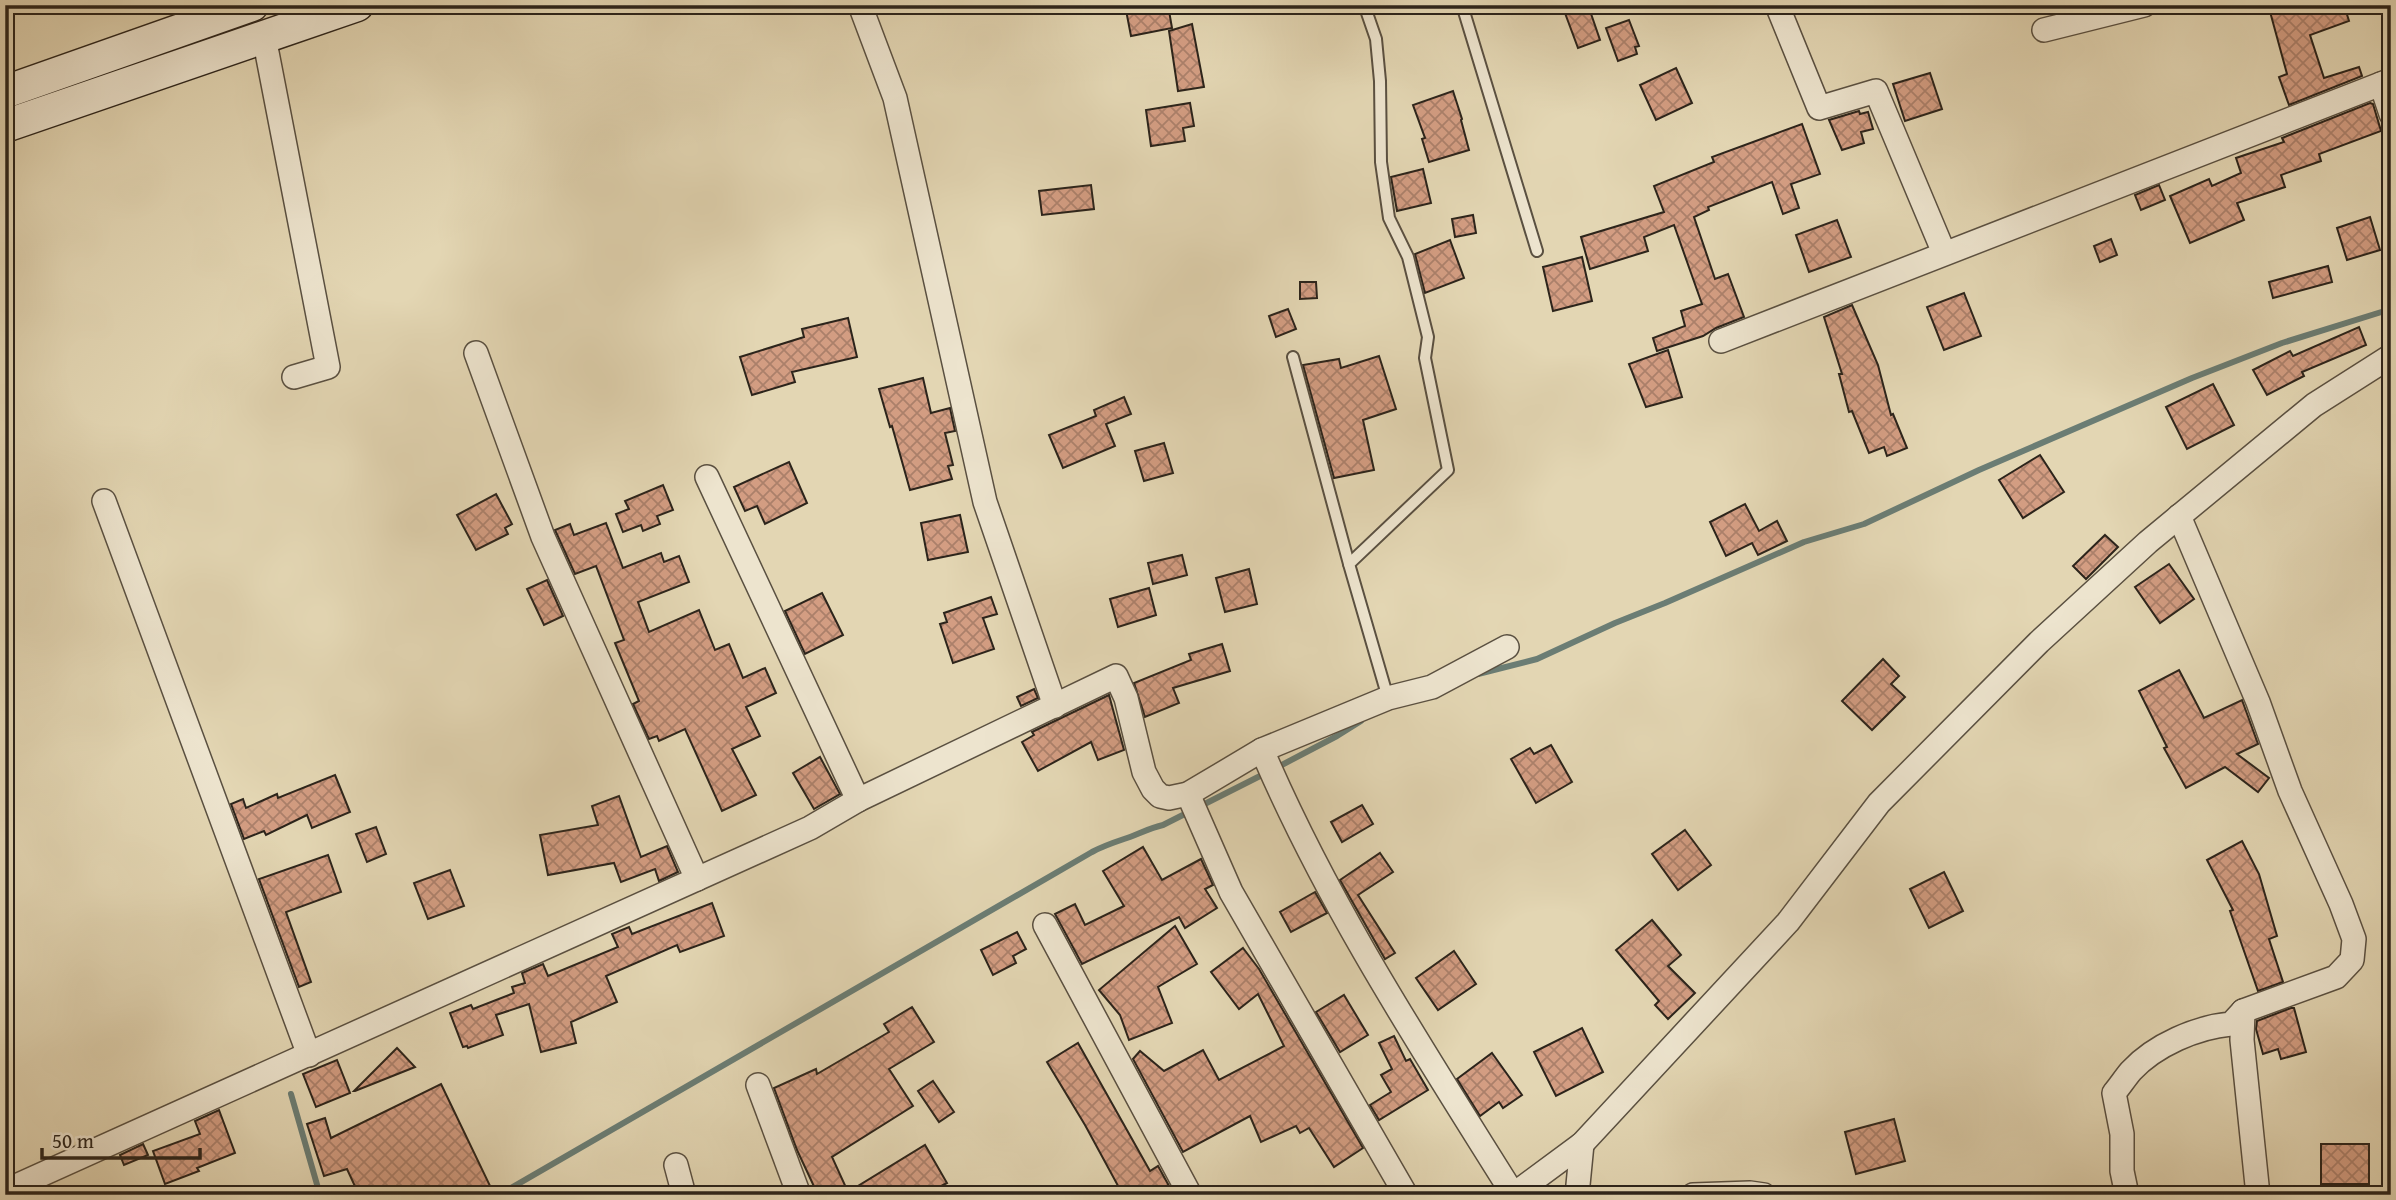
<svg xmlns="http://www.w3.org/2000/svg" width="2396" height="1200" viewBox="0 0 2396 1200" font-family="'Gentium Book Plus',serif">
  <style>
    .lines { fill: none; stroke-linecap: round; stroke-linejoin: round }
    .stream { stroke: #6b7d74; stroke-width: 6 }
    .building { fill: url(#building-cross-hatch); stroke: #2c241b; stroke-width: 2 }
    .service-casing { stroke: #5a5041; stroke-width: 14 }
    .minor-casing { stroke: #5a5041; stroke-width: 26 }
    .secondary-casing { stroke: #2c241b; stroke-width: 35 }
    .service { stroke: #ede4ce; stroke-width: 10 }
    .minor { stroke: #ede4ce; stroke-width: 23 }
    .secondary { stroke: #ede4ce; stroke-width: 32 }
  </style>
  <defs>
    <pattern id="building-cross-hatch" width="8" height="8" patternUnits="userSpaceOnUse" patternTransform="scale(1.75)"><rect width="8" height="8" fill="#d39d82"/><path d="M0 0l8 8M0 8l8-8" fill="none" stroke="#ab806a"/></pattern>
  </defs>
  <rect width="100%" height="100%" fill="#e3d6b3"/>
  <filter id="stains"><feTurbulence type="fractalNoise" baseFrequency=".00286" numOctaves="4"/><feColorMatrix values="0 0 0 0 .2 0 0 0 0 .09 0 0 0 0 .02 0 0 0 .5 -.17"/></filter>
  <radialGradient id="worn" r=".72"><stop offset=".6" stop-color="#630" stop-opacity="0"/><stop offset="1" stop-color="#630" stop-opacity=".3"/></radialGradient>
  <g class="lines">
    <!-- stream -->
    <g class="stream">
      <polyline points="1478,674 1537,659 1615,623 1665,603 1804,542 1864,524 1979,470 2192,378 2282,343 2391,309"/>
      <polyline points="1276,768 1337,736 1361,721"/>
      <polyline points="291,1094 320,1195"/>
      <path d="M499,1195L1092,852C1103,846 1112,843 1124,839C1137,835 1149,828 1163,825L1266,773"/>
    </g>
  </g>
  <!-- building -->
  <g class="building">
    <polygon points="1125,5 1168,5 1172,28 1131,36"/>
    <polygon points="1562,5 1588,5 1600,40 1578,48"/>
    <polygon points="2278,5 2344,5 2349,21 2310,35 2324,78 2359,67 2362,76 2289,105 2279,77 2287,74 2269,8"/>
    <polygon points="1629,20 1639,46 1635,47 1637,54 1618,61 1606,28"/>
    <polygon points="1192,24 1204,87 1178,91 1169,31"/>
    <polygon points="1676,68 1692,103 1656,120 1640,85"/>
    <polygon points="1930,73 1942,109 1905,121 1893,84"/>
    <polygon points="1453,91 1462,119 1461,120 1469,150 1429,162 1422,139 1425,138 1413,105"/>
    <polygon points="1190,103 1194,126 1183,128 1185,141 1151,146 1146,110"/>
    <polygon points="2370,103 2373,104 2381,131 2319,154 2321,161 2281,175 2285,187 2237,203 2244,220 2190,243 2170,196 2209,179 2212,186 2241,173 2236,158 2284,142 2282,138"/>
    <polygon points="1859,111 1860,114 1868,112 1873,129 1861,132 1864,143 1842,150 1829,120"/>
    <polygon points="1802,124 1820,174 1791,184 1799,208 1783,214 1772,182 1708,207 1709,210 1694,217 1715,279 1728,274 1744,317 1716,328 1703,336 1657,351 1653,338 1685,326 1681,311 1702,304 1674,225 1644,237 1648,251 1590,269 1581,237 1664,212 1654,186 1714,162 1712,157"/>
    <polygon points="1423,169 1431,203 1397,211 1391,177"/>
    <polygon points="1091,185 1094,209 1042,215 1039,191"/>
    <polygon points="2159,185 2165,200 2141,210 2135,195"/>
    <polygon points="1473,215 1476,233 1455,237 1452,219"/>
    <polygon points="2370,217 2380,250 2347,260 2337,228"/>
    <polygon points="1837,220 1851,257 1809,272 1796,235"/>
    <polygon points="2111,239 2117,255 2100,262 2094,246"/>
    <polygon points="1450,240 1464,278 1425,293 1415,254"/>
    <polygon points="1582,257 1592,301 1553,311 1543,267"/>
    <polygon points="2328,266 2332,282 2273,298 2269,282"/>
    <polygon points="1300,282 1316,282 1317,298 1300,299"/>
    <polygon points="1964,293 1981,336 1944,350 1927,307"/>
    <polygon points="1852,305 1878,365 1891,415 1893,414 1907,448 1887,456 1884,447 1869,453 1852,411 1849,412 1839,374 1842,374 1824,317"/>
    <polygon points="1288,309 1296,329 1276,337 1269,316"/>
    <polygon points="848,318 857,357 792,372 795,382 752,395 740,357 804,337 802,329"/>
    <polygon points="2359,327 2366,345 2302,372 2304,376 2267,395 2253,370 2290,351 2293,356"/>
    <polygon points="1668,350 1682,397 1646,407 1629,364"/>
    <polygon points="1379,356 1396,409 1363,420 1374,470 1334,478 1303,365 1339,359 1341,368"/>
    <polygon points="923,378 931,413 950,408 955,431 945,433 953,465 948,466 952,479 910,490 892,426 890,427 879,389"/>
    <polygon points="2213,384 2234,425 2187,449 2166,407"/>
    <polygon points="1124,397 1131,414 1106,424 1115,446 1063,468 1049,435 1096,416 1094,410"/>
    <polygon points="1164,443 1173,473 1144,481 1135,451"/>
    <polygon points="2040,455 2064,492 2023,518 1999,480"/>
    <polygon points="789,462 807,503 765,524 757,506 745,511 734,487"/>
    <polygon points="663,485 673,510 657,516 660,524 643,531 641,525 623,532 616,514 629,509 625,501"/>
    <polygon points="496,494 512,524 505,528 508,534 476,550 457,515"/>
    <polygon points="1745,504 1759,531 1777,521 1787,541 1758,555 1752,543 1726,556 1710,522"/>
    <polygon points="960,515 968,552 928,560 921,523"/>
    <polygon points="606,523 623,568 661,553 664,562 679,556 689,582 638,602 649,632 699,610 715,650 729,644 743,678 765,668 776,693 746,707 760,736 732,749 756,795 722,811 685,729 659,741 657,736 649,739 633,704 639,701 615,643 624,640 596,566 575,574 555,530 570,524 574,535"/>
    <polygon points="2105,535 2118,547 2086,579 2073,566"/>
    <polygon points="1182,555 1187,575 1153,584 1148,563"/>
    <polygon points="2169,564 2194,599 2160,623 2135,587"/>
    <polygon points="1249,569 1257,604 1225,612 1216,578"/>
    <polygon points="547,580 563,616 544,625 527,589"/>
    <polygon points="1149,588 1156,615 1118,627 1110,599"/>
    <polygon points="822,593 843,635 805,654 785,611"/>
    <polygon points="991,597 997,614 983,618 994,649 953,663 940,624 947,622 944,613"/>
    <polygon points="1222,644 1230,671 1173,688 1179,703 1145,717 1134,683 1191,660 1189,654"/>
    <polygon points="1883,659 1899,676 1891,684 1905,697 1872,730 1842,701"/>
    <polygon points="2179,670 2204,718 2242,700 2258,744 2237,754 2269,778 2258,792 2225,767 2186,788 2164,748 2167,747 2139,691"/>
    <polygon points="1034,689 1038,698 1021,706 1017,697"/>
    <polygon points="1109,695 1124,750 1098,760 1091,742 1038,771 1022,742 1034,735 1032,732"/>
    <polygon points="1551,745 1572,782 1536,803 1511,759 1530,748 1534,754"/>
    <polygon points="820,757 840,794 814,809 793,773"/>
    <polygon points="335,775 350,812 312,828 307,815 266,835 264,831 244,839 231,804 243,799 246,808 277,794 278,798"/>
    <polygon points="619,796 641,857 667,846 678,872 659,881 655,869 621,882 614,863 548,875 540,835 598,825 592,806"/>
    <polygon points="1362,805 1373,824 1342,842 1331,822"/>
    <polygon points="376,827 386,854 367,862 356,834"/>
    <polygon points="1685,830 1711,865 1678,890 1652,854"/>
    <polygon points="2242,841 2259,874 2277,936 2269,939 2283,982 2258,991 2230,911 2233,910 2207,860"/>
    <polygon points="1143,847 1162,880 1201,859 1213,885 1205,889 1217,908 1185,928 1179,917 1082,964 1055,914 1075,904 1085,925 1124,906 1103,871"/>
    <polygon points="1380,853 1393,872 1358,895 1395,953 1385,959 1340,880"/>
    <polygon points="328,855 341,892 286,912 311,982 299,987 259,879"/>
    <polygon points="450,870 464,906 428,919 414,883"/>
    <polygon points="1944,872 1963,911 1929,928 1910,889"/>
    <polygon points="1315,892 1327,913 1291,932 1280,912"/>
    <polygon points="712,903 724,936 680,952 677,945 606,976 617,1002 571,1022 576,1043 541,1052 529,1004 496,1015 503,1035 468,1048 467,1046 463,1047 450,1013 471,1005 473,1009 514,993 512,987 525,983 522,973 543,964 548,976 618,947 612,934 629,927 632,934"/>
    <polygon points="1652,920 1681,955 1668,966 1695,993 1668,1019 1655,1005 1659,1001 1616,950"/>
    <polygon points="1175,926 1197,964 1158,987 1172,1023 1129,1040 1120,1015 1099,990"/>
    <polygon points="1017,932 1026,949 1013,956 1016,963 993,975 981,950"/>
    <polygon points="1243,948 1259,969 1363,1148 1334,1167 1309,1128 1300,1133 1296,1126 1261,1142 1250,1116 1183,1152 1133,1059 1140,1051 1164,1071 1203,1050 1219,1080 1284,1046 1258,994 1239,1009 1211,972"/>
    <polygon points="1454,951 1476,984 1438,1010 1416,978"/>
    <polygon points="1344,995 1368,1035 1340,1052 1316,1012"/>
    <polygon points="912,1007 934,1042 889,1069 913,1106 832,1157 848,1192 925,1145 947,1183 926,1194 923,1188 912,1195 818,1195 797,1150 774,1088 816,1069 817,1074 889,1032 884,1024"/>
    <polygon points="2291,1008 2294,1008 2306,1052 2281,1059 2278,1049 2263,1054 2256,1029 2257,1021"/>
    <polygon points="1582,1028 1603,1072 1556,1096 1534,1052"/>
    <polygon points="1394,1036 1406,1061 1410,1059 1428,1090 1379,1120 1370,1105 1391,1092 1381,1075 1392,1069 1379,1043"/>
    <polygon points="1078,1043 1150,1171 1158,1166 1174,1195 1123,1195 1085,1125 1047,1062"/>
    <polygon points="397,1048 415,1067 355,1091 354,1091"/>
    <polygon points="1492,1053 1522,1095 1503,1108 1499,1102 1480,1116 1457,1079"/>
    <polygon points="337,1060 350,1093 316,1107 303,1074"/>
    <polygon points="933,1081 954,1112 939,1122 918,1091"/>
    <polygon points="441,1084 492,1190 483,1195 359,1195 347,1169 324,1176 307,1124 325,1118 331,1138"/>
    <polygon points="219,1110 235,1153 197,1168 199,1171 165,1184 153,1151 200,1134 195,1121"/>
    <polygon points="1894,1119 1905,1161 1856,1174 1845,1132"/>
    <polygon points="143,1144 148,1155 124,1165 120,1155"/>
    <rect x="2321" y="1144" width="48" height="40"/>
  </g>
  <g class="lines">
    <defs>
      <g id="service">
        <polyline points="1367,5 1367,13 1376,39 1380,81 1381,162 1389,218 1408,257 1428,337 1425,358 1448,470 1349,564 1388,698"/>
        <polyline points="1462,5 1537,251"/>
        <polyline points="1293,357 1349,564"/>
      </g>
      <g id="minor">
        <polyline points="860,5 895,98 985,502 1055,706"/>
        <polyline points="1777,5 1819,108 1876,91 1944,253"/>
        <polyline points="2044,30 2144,5"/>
        <polyline points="264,37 328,367 294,377"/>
        <polyline points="2381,84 2391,114"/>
        <polyline points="1721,341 2391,80"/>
        <polyline points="476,353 543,537 697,879"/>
        <polyline points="707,477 858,800 1116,676 1126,698 1144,772 1153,789 1160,796 1169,798 1188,794 1262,750 1388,698 1432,687 1507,647"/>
        <polyline points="104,501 309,1055"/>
        <path d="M1262,750C1329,907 1423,1050 1513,1194"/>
        <polyline points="1188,794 1231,892 1406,1195"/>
        <polyline points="1045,925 1190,1195"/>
        <polyline points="2243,1011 2242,1040 2258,1195"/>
        <polyline points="758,1085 799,1195"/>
        <polyline points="676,1165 684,1195"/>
        <polyline points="5,1191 810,828 858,800"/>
        <polyline points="1513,1195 1582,1144 1788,922 1879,803 2039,642 2148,542 2314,405 2391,356"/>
        <polyline points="1577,1195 1582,1144"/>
        <polyline points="1693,1195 1750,1193 1764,1195"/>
        <path d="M2127,1195L2122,1171V1134L2114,1093C2120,1086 2125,1078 2131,1071C2155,1045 2197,1027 2231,1024L2243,1011L2336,977L2352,960L2354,939L2341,904L2290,791L2258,702L2179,516"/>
      </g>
      <g id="secondary">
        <polyline points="5,92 252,5"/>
        <polyline points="5,126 357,5"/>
      </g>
    </defs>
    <!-- service casing -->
    <use href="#service" class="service-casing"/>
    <!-- minor casing -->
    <use href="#minor" class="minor-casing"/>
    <!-- secondary casing -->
    <use href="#secondary" class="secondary-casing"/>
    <!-- service -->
    <use href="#service" class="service"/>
    <!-- minor -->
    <use href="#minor" class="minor"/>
    <!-- secondary -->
    <use href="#secondary" class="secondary"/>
  </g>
  <!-- margin -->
  <rect width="2396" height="1200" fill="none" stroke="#e3d6b3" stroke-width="28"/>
  <rect x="7" y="7" width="2382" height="1186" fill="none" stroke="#2c241b" stroke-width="3.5"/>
  <rect x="14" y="14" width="2368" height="1172" fill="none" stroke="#2c241b" stroke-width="2"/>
  <!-- scale -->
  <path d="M42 1148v10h158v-10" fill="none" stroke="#2c241b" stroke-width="3.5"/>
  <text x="52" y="1148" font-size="21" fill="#2c241b" stroke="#ede4ce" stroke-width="5" paint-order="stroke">50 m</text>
  <rect width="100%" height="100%" filter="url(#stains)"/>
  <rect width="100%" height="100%" fill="url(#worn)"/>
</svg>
